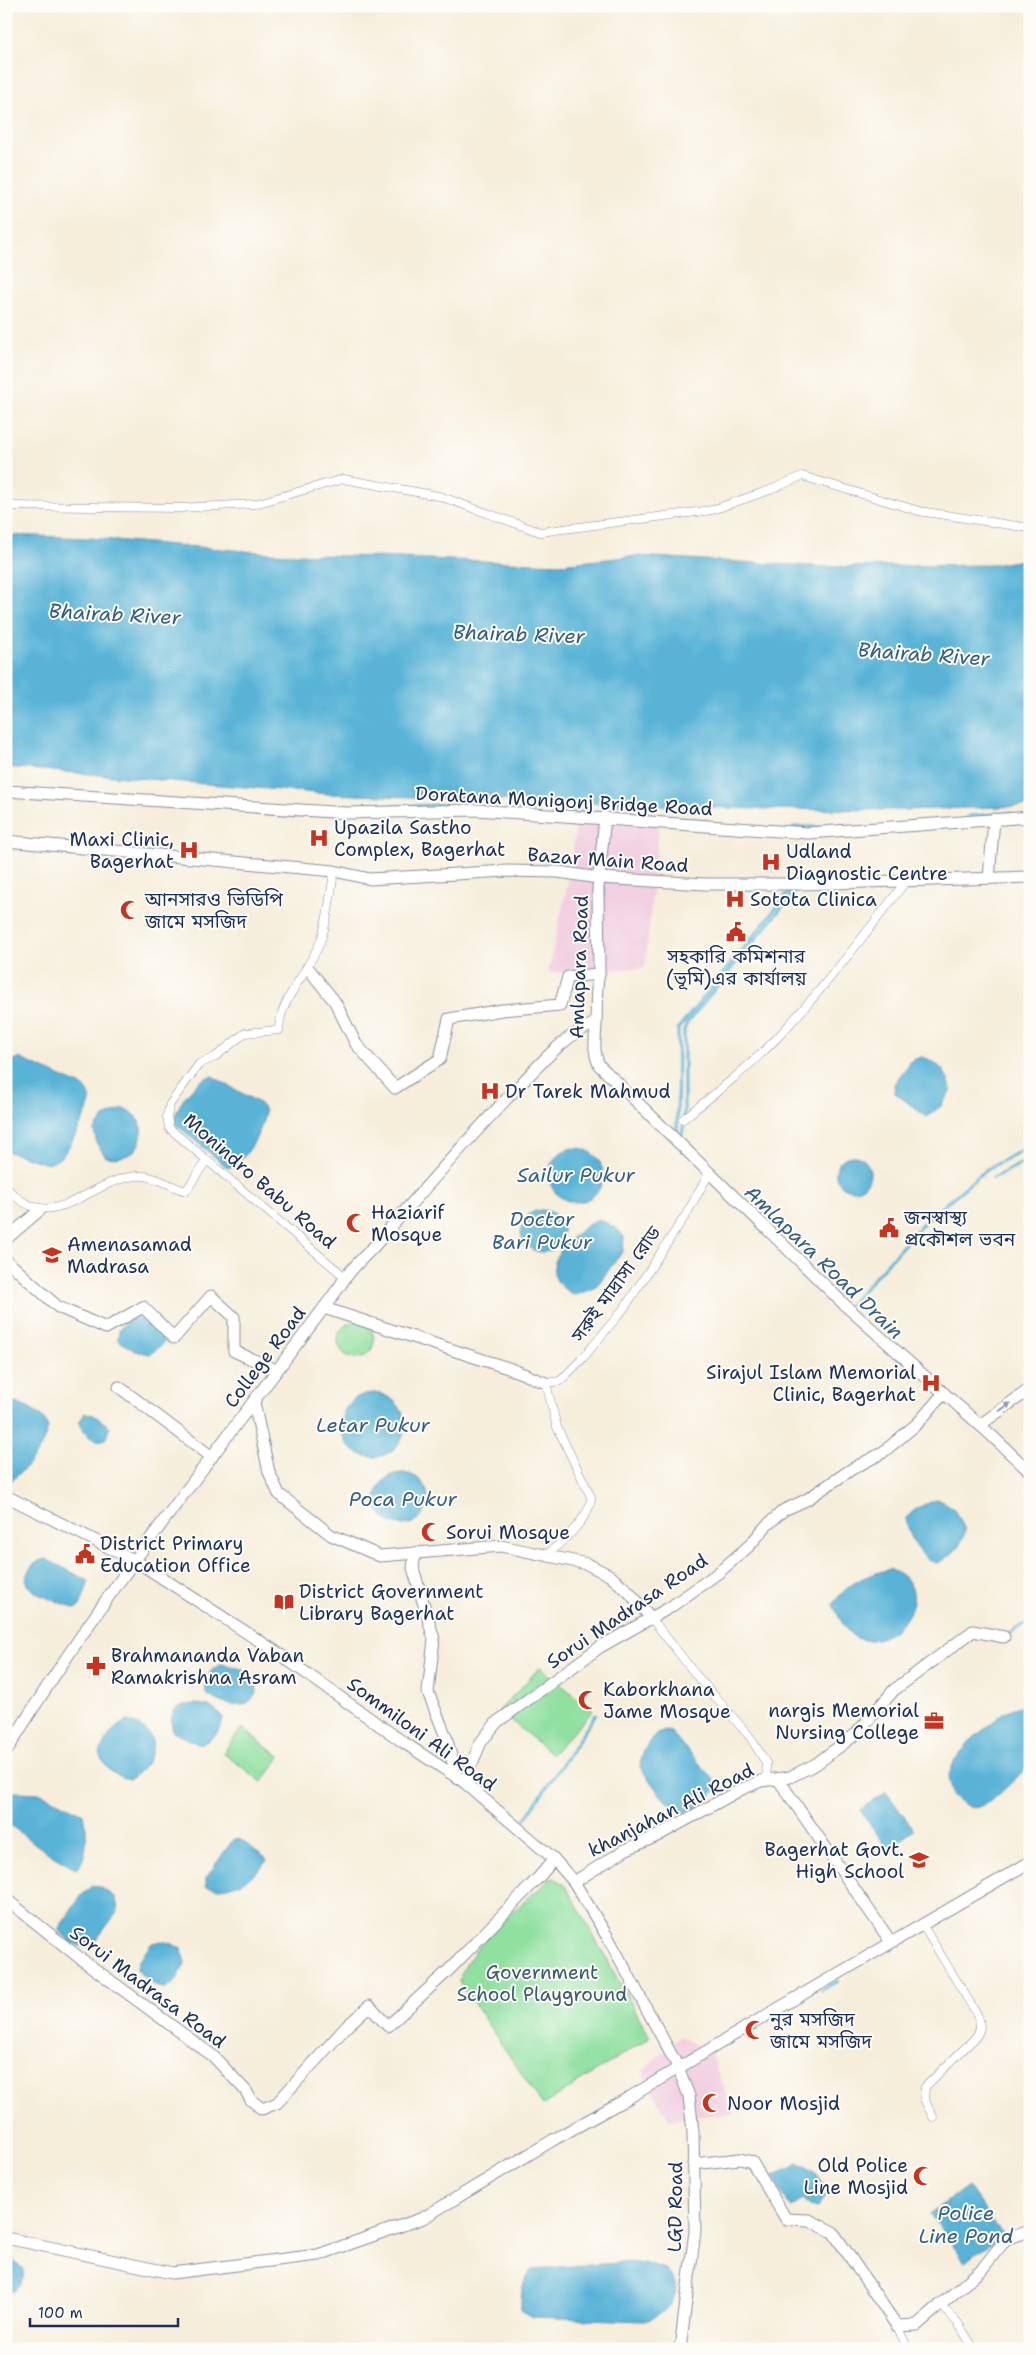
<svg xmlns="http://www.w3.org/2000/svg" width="1036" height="2355" viewBox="0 0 1036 2355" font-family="'Shantell Sans','Noto Sans Bengali',sans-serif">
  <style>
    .built { fill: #f2cfe1 }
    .green { fill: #90e0a0; stroke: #56887f }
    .water { fill: #59b3d7; stroke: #3a719a }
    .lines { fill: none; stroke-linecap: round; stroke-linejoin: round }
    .stream { stroke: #59b3d7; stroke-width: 3 }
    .street-casing { stroke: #888e9c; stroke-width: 9 }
    .secondary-casing { stroke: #888e9c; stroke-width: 13 }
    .street { stroke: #fff; stroke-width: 8 }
    .secondary { stroke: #fff; stroke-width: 11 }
    .oneway { fill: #8d97ae }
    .labels { text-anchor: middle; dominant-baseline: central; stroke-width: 4; stroke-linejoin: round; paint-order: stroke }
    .street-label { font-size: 19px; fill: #1b2f5e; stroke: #fdfcf7 }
    .poi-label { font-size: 19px; fill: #1b2f5e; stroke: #fdfcf7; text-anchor: start }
    .park-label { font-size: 19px; fill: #385b6e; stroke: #fdfcf7 }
    .water-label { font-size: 20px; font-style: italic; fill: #315d88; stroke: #fdfcf7 }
  </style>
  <rect width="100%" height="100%" fill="#fdfcf7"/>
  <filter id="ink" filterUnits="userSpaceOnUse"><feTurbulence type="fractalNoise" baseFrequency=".02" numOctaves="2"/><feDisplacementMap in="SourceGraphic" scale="10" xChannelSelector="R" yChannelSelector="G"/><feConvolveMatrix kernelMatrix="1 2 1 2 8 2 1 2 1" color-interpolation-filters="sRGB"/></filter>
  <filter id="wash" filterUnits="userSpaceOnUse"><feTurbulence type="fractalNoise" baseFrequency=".0096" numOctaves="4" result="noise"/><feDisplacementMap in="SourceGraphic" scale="20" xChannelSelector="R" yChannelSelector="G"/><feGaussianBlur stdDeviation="1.12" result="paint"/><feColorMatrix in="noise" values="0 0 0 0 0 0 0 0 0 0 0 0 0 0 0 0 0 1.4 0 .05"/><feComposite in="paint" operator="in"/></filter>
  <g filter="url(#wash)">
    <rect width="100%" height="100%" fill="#f6eedb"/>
    <!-- built -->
    <g class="built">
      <polygon points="578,809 660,815 645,968 548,973 569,877"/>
      <polygon points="767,854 781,856 779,873 765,871 765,866 761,865 763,858 766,858"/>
      <polygon points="680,2036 711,2053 733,2113 669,2120 642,2072"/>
    </g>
    <!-- green -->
    <g class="green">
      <circle cx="356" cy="1340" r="18"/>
      <polygon points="540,1667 593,1711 552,1754 499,1711"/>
      <polygon points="242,1728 280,1757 262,1782 223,1753"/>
      <path d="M553,1877L566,1886L650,2037L543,2105L459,1982C465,1949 527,1899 553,1877Z"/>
    </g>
    <!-- water -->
    <g class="water">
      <polygon points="6,535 90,538 269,553 560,564 636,556 825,567 992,565 1030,559 1030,806 903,810 757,809 328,794 6,767"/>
      <path d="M922,1057C938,1061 948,1073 951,1090L941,1106L927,1117L895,1093L894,1084L912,1060Z"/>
      <path d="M19,1058L84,1087C88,1092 91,1096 90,1102C88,1112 69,1149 62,1156C58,1160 53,1162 48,1164L6,1151V1063Z"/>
      <path d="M212,1076L259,1103L263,1107L265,1112C262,1130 247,1162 228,1168L174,1123C174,1108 196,1078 212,1076Z"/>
      <path d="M123,1109C148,1111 152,1164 106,1157L97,1144L94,1131L104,1117Z"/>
      <circle cx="576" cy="1175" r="27"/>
      <circle cx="853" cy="1173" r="17"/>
      <circle cx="542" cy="1231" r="21"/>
      <path d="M598,1219L616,1228L624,1237L623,1251L595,1288L575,1295C528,1273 570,1234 598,1219Z"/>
      <path d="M135,1318C146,1318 166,1325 164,1340C163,1346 155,1350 150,1354L135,1351L118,1340C118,1328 124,1321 135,1318Z"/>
      <circle cx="373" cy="1425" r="32"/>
      <path d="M6,1400C21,1405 42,1411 48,1427C43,1449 29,1466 12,1480L6,1479Z"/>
      <path d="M85,1413L92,1414L110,1427L105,1439L99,1441C89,1438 83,1433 79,1423Z"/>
      <circle cx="402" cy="1499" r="26"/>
      <path d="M938,1499L955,1509L965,1530C962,1548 952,1555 937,1563C920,1559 908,1535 906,1518L917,1508Z"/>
      <path d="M46,1559L89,1581L80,1606L76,1609L38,1594L27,1585C24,1571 33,1562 46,1559Z"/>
      <path d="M890,1569C894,1572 901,1574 904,1577C934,1604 885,1653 855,1637C845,1632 838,1614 833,1605C847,1582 865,1576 890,1569Z"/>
      <path d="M221,1664C237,1666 257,1672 257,1692C245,1715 223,1704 206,1694L205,1679L213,1669Z"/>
      <path d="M196,1704L209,1706L223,1717C221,1732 214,1738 200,1745L173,1732C168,1710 175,1705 196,1704Z"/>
      <path d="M1024,1704L1030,1706V1765C1017,1775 987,1813 970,1807C964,1805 958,1800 953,1796L948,1778L954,1762L971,1740L1005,1712Z"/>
      <path d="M127,1721C164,1731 157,1760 130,1779C112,1775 106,1770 100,1753C106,1738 112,1728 127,1721Z"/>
      <path d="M665,1731L671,1732L716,1782L717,1787C684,1839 664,1799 640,1767C642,1751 649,1736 665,1731Z"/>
      <path d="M19,1792L39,1793L84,1814C87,1829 89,1859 76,1869C51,1857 29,1839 6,1822V1793Z"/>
      <polygon points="886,1792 914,1830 888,1849 860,1810"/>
      <path d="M238,1838L267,1859C259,1877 225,1894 206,1886V1878L233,1840Z"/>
      <path d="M93,1886L100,1887L116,1898L118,1911L90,1948C77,1946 65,1941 59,1928L82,1895Z"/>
      <path d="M161,1941L171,1943L181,1949L185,1963C171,1997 160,1993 137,1970L138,1962L152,1943Z"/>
      <path d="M798,2162L817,2174L828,2192L818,2208L810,2206L803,2200L792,2207C782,2198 779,2188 774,2175L792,2168Z"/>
      <polygon points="968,2186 1003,2235 965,2262 930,2214"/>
      <path d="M6,2256L24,2269C25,2282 17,2289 6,2295Z"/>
      <path d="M631,2262C642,2264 656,2264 665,2270C690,2289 666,2317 644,2321L532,2317L521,2310C521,2295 522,2280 532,2269Z"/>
    </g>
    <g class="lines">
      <!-- stream -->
      <g class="stream">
        <polyline points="349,807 445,805"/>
        <polyline points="564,811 648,814 707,821"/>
        <polyline points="968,816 1011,813"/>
        <polyline points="793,827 820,827"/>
        <polygon points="596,878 700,884 800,885 687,1023 684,1030 684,1124 680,1144 605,1072 596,1056 594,1042 597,1024 596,987 599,974 598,940 604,888"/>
        <polyline points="677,1137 678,1029 793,887"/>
        <polyline points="993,1178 1030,1159"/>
        <polyline points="850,1305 925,1221 987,1169 1030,1146"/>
        <polyline points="138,1570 146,1574"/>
        <polyline points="1005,1636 1030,1621"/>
        <polyline points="521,1825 596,1714"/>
        <polyline points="821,1990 838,1981"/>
      </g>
    </g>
  </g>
  <g filter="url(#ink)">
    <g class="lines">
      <defs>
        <g id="street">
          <polyline points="6,506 179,508 255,504 343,479 439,496 540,532 712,510 770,490 802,476 919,511 1030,528"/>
          <path d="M334,871C331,893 328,919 321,940C310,970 279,1000 279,1030L245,1033L215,1057L199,1064L170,1104L167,1116L169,1128L345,1277"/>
          <path d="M683,1119C716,1093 749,1067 778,1037C824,988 866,934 906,881"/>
          <path d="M6,1187C52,1239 86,1181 136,1176C153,1174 171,1187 186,1191L206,1161"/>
          <path d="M545,1556C561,1543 591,1518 591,1497L557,1427L546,1383L560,1381L583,1358L625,1307L687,1213L710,1172"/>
          <polyline points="652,1619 696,1675 750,1737 766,1763 767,1780"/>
          <path d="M922,1924L978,2016C981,2026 981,2031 974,2039L925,2087L924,2099L933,2117"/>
          <polyline points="942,2306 958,2323 974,2349"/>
          <polyline points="897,2326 908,2349"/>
        </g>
        <g id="secondary">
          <polyline points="6,791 347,813 476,810 808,833 1030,817"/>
          <path d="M605,817L598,888L599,974C595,990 597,1005 596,1022C596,1038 592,1050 599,1065L848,1308L991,1435L1030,1472"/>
          <polyline points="6,841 334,871 370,879 507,871 558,872 599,878 705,884 800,884 1030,877"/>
          <polyline points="989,878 994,819"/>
          <polyline points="308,968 335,1002 356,1044 395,1088 440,1059 449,1019 502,1010 560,1005 568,977 599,974"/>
          <polyline points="6,1239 40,1210"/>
          <polyline points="6,1260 58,1307 106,1328 143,1307 174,1338 211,1296 234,1317 234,1351 276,1370"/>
          <polyline points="324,1308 511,1369 546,1383"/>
          <polyline points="119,1387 212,1457"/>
          <polyline points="254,1403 269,1472 279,1494 331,1535 380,1556 501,1546 587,1564 609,1575 628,1591 652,1619"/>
          <polyline points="980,1425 1030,1389"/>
          <polyline points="6,1496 136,1561 275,1651 403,1742 464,1782 554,1859 574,1882 610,1941 678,2067 689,2096 693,2132 695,2231 680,2349"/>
          <polyline points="415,1553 413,1568 434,1639 428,1692 446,1737 457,1778"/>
          <path d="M6,1752C105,1588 227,1440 340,1286C349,1269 365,1257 377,1243C422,1191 467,1140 515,1090C539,1066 563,1035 596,1023"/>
          <polyline points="778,1779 891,1942"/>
          <polyline points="464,1782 481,1742 497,1722 600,1647 669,1608 718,1573 750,1545 766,1526 784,1510 806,1500 852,1469 882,1453 918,1423 944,1393"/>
          <polyline points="574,1882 625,1850 657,1836 740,1790 761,1781 790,1777 816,1764 856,1734 894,1690 973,1631 1004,1637"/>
          <polyline points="6,1899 81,1959 213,2056 246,2091 251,2100 262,2109 277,2103 347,2026 369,2006 388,2026 450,1969 539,1877 554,1859"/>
          <polyline points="693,2164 740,2159 752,2162 786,2219 809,2220 833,2232 897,2326 917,2325 982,2269 1006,2239 1030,2231"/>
          <polyline points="6,2238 172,2273 318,2255 423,2218 553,2140 630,2097 767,2015 1030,1862"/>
        </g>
      </defs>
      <!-- street casing -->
      <use href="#street" class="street-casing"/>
      <!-- secondary casing -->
      <use href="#secondary" class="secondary-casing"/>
      <!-- street -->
      <use href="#street" class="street"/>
      <!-- secondary -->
      <use href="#secondary" class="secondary"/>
    </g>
    <!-- one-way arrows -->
    <defs><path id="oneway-solid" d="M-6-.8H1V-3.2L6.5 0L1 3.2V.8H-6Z" transform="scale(1.25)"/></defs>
    <use class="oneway" href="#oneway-solid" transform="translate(1005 1407) rotate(-36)"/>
  </g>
  <!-- icons -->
  <defs>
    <symbol id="hospital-bare" viewBox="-9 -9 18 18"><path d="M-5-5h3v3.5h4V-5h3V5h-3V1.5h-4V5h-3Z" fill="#c8321e" stroke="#fdfcf7" stroke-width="2.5" paint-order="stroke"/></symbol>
    <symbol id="mosque-bare" viewBox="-9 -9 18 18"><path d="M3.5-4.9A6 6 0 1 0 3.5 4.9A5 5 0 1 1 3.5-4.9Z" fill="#c8321e" stroke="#fdfcf7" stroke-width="2.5" paint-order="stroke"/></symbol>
    <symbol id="civic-bare" viewBox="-9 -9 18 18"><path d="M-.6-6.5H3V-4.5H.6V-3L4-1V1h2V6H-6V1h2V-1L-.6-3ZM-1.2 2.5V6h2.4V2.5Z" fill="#c8321e" stroke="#fdfcf7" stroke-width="2.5" paint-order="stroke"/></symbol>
    <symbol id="school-bare" viewBox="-9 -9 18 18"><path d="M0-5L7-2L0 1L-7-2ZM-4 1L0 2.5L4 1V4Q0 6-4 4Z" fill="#c8321e" stroke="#fdfcf7" stroke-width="2.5" paint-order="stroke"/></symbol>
    <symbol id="library-bare" viewBox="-9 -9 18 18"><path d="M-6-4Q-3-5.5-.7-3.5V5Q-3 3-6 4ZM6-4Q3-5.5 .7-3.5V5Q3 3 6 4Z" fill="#c8321e" stroke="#fdfcf7" stroke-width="2.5" paint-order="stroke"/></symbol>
    <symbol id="pharmacy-bare" viewBox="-9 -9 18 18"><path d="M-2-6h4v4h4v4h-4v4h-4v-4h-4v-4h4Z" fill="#c8321e" stroke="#fdfcf7" stroke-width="2.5" paint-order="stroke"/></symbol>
    <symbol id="office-bare" viewBox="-9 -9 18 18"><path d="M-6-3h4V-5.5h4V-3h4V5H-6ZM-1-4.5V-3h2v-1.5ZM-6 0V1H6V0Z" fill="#c8321e" stroke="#fdfcf7" stroke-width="2.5" paint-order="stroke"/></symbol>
  </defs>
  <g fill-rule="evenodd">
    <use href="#hospital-bare" x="305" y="824" width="28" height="28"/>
    <use href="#hospital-bare" x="175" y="836" width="28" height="28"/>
    <use href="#hospital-bare" x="757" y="848" width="28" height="28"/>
    <use href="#hospital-bare" x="721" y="885" width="28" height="28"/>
    <use href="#mosque-bare" x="116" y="896" width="28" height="28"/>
    <use href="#civic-bare" x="722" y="918" width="28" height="28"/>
    <use href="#hospital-bare" x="476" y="1077" width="28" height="28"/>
    <use href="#mosque-bare" x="342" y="1209" width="28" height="28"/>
    <use href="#civic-bare" x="875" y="1214" width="28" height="28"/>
    <use href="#school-bare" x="38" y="1241" width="28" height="28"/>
    <use href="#hospital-bare" x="917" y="1369" width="28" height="28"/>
    <use href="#mosque-bare" x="417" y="1518" width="28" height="28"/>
    <use href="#civic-bare" x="71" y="1540" width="28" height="28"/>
    <use href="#library-bare" x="270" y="1588" width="28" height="28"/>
    <use href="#pharmacy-bare" x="82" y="1652" width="28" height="28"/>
    <use href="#mosque-bare" x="574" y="1686" width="28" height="28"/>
    <use href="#office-bare" x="920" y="1707" width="28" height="28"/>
    <use href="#school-bare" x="905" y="1846" width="28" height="28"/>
    <use href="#mosque-bare" x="741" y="2016" width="28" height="28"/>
    <use href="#mosque-bare" x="698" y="2089" width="28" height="28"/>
    <use href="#mosque-bare" x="909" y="2162" width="28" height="28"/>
  </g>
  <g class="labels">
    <!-- street labels -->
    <g class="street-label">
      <text transform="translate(564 801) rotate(3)">Doratana Monigonj Bridge Road</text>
      <text transform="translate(608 860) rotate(4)">Bazar Main Road</text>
      <text transform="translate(579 967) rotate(-88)">Amlapara Road</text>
      <text transform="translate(260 1181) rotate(41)">Monindro Babu Road</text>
      <text transform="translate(616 1284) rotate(-54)">সরুই মাদ্রাসা রোড</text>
      <text transform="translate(265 1357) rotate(-53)">College Road</text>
      <text transform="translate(627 1611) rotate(-34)">Sorui Madrasa Road</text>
      <text transform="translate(422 1734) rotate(36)">Sommiloni Ali Road</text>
      <text transform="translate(671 1810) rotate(-27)">khanjahan Ali Road</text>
      <text transform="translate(148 1987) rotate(37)">Sorui Madrasa Road</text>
      <text transform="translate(675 2207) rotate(-89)">LGD Road</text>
    </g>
    <!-- poi labels -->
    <g class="poi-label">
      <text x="334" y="827">Upazila Sastho<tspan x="334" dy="22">Complex, Bagerhat</tspan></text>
      <text x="174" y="839" text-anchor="end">Maxi Clinic,<tspan x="174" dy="22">Bagerhat</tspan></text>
      <text x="786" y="851">Udland<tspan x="786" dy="22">Diagnostic Centre</tspan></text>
      <text x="145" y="899">আনসারও ভিডিপি<tspan x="145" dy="22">জামে মসজিদ</tspan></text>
      <text x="750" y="899">Sotota Clinica</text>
      <text x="736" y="956" text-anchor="middle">সহকারি কমিশনার<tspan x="736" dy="22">(ভূমি)এর কার্যালয়</tspan></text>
      <text x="505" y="1091">Dr Tarek Mahmud</text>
      <text x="371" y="1212">Haziarif<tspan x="371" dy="22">Mosque</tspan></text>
      <text x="904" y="1217">জনস্বাস্থ্য<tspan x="904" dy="22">প্রকৌশল ভবন</tspan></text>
      <text x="67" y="1244">Amenasamad<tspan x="67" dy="22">Madrasa</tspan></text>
      <text x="916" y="1372" text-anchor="end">Sirajul Islam Memorial<tspan x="916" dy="22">Clinic, Bagerhat</tspan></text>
      <text x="446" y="1532">Sorui Mosque</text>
      <text x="100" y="1543">District Primary<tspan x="100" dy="22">Education Office</tspan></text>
      <text x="299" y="1591">District Government<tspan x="299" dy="22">Library Bagerhat</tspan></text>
      <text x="111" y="1655">Brahmananda Vaban<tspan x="111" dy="22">Ramakrishna Asram</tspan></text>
      <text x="603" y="1689">Kaborkhana<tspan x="603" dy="22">Jame Mosque</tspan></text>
      <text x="919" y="1710" text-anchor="end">nargis Memorial<tspan x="919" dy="22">Nursing College</tspan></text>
      <text x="904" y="1849" text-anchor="end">Bagerhat Govt.<tspan x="904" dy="22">High School</tspan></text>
      <text x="770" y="2019">নুর মসজিদ<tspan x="770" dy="22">জামে মসজিদ</tspan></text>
      <text x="727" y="2103">Noor Mosjid</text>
      <text x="908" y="2165" text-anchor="end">Old Police<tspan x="908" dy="22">Line Mosjid</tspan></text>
    </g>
    <!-- park labels -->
    <g class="park-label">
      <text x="542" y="1972">Government<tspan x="542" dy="22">School Playground</tspan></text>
    </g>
    <!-- water labels -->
    <g class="water-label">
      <text transform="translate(115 614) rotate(3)">Bhairab River</text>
      <text transform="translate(519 634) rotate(2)">Bhairab River</text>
      <text transform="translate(924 654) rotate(4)">Bhairab River</text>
      <text x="576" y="1175">Sailur Pukur</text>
      <text x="542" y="1219">Doctor<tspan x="542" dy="23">Bari Pukur</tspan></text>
      <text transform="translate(824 1262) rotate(44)">Amlapara Road Drain</text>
      <text x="373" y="1425">Letar Pukur</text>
      <text x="403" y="1499">Poca Pukur</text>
      <text x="966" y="2213">Police<tspan x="966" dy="23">Line Pond</tspan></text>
    </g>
  </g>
  <!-- margin -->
  <rect width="1036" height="2355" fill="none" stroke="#fdfcf7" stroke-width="25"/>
  <!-- scale -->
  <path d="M30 2318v8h148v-8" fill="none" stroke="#1b2f5e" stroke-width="2.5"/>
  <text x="38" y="2318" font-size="15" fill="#1b2f5e" stroke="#fdfcf7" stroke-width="4" paint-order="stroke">100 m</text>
</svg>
